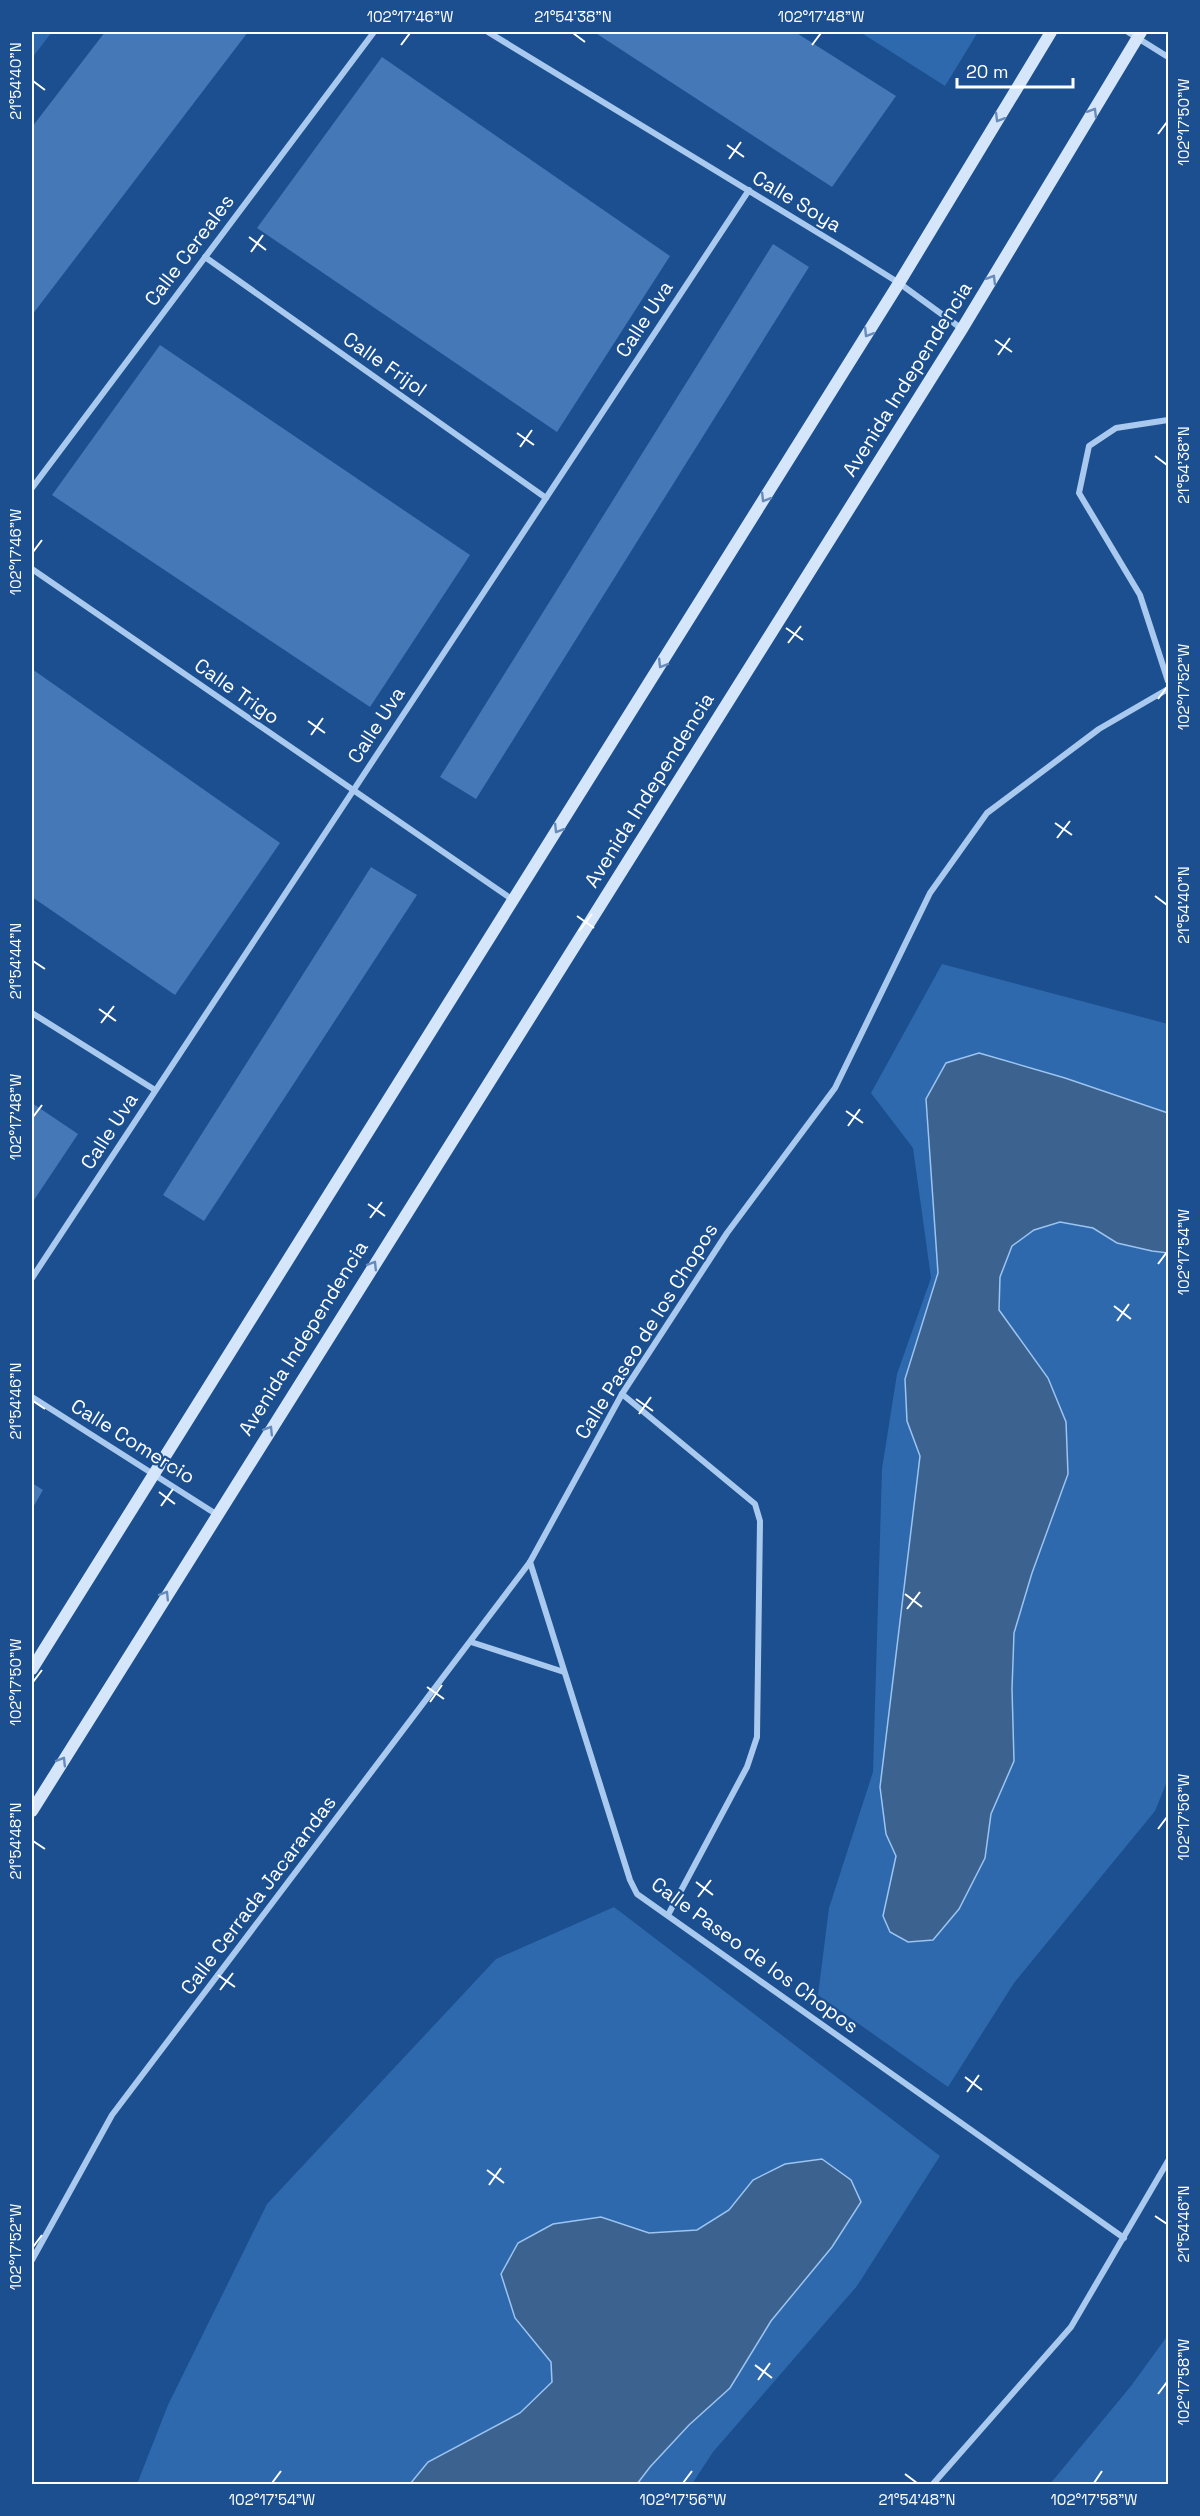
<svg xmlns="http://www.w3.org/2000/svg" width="1200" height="2516" viewBox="0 0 1200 2516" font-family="'Space Grotesk',sans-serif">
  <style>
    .green { fill: #2e69ad }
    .water { fill: #3c6290; stroke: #9cc4f0; stroke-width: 1.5 }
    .building { fill: #4478b7 }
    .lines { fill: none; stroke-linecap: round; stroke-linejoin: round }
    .minor { stroke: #a9c9ee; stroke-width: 6 }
    .secondary { stroke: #d6e6fa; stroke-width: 12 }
    .oneway { stroke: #668bba }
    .ticks { fill: none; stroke: #fff; stroke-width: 2 }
    .labels { text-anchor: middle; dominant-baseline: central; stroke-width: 4.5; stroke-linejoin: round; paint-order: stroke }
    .street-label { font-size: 20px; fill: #fff; stroke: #1b4f8f }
    .neatline { fill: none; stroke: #fff; stroke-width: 2 }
    .ticks-label { font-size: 15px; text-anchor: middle; fill: #fff }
  </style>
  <rect width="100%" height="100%" fill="#1b4f8f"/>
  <!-- green -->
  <g class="green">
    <polygon points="32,32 52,32 32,58"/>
    <polygon points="860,32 978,32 945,86"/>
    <polygon points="942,964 1168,1024 1168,1779 1155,1811 1014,1983 948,2087 818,1995 829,1908 873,1772 882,1469 897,1374 931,1278 913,1148 871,1093"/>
    <polygon points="614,1907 940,2156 857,2286 713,2452 692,2484 137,2484 168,2405 267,2204 496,1959"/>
    <polygon points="1168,2335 1168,2484 1050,2484 1131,2386"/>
  </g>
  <!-- water -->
  <g class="water">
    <polygon points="979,1053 1065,1078 1168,1113 1168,1253 1152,1251 1117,1243 1093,1228 1060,1222 1034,1230 1012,1246 1000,1277 999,1310 1048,1378 1066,1422 1068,1474 1032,1573 1014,1633 1012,1689 1014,1761 991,1814 985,1858 959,1909 933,1940 908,1942 890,1932 883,1916 896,1856 886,1834 880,1787 920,1456 907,1421 905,1379 938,1273 926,1099 946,1063"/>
    <polygon points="822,2159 851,2180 861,2202 832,2247 771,2321 730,2388 689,2425 650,2467 637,2484 410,2484 428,2462 520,2413 552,2382 551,2362 515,2318 501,2274 518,2243 553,2224 601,2217 649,2233 697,2230 729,2210 753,2180 785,2164"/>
  </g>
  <!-- building -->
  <g class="building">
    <polygon points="105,32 248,32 32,315 32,127"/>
    <polygon points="594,32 795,32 896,96 832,187"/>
    <polygon points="382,57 670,256 557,432 257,228"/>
    <polygon points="773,244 809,267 476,799 440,777"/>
    <polygon points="160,345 470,555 370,707 52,495"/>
    <polygon points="32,669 280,843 175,995 32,897"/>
    <polygon points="371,867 417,895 204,1221 163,1195"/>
    <polygon points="32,1103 78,1134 32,1203"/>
    <polygon points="32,1483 43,1490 32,1509"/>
  </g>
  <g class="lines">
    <!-- minor -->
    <g class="minor">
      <polyline points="488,32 848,251 899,283 962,329"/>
      <polyline points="1128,32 1168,57"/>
      <polyline points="205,257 546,498"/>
      <polyline points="1168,420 1116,428 1089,446 1079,493 1140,595 1168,681"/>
      <polyline points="32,488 374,32"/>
      <polyline points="32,569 513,900"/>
      <polyline points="32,1013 155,1090"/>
      <polyline points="32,1278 749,190"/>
      <polyline points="622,1394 755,1504 760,1521 757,1737 747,1767 668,1915"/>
      <polyline points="32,1397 216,1514"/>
      <polyline points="530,1562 630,1880 637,1894 1124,2238"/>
      <polyline points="471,1642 564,1672"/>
      <polyline points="32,2260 112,2115 530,1562 622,1394 727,1233 835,1088 930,893 987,813 1099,729 1168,689"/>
      <polyline points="933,2484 1071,2327 1168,2161"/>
    </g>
    <!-- secondary -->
    <g class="secondary">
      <polyline points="32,1669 899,283 1051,32"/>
      <polyline points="32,1811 962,329 1141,32"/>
    </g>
  </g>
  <!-- one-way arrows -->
  <defs><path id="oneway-chevron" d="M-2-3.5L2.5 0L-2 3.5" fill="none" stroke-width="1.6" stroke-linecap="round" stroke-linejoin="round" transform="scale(1.5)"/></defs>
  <g class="oneway">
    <use href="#oneway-chevron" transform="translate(1093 112) rotate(-59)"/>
    <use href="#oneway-chevron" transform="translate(999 118) rotate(121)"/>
    <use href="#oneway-chevron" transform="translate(992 279) rotate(-59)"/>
    <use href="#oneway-chevron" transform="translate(868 333) rotate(122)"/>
    <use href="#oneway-chevron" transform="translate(765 498) rotate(122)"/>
    <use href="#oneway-chevron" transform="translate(662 664) rotate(122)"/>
    <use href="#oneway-chevron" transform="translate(558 829) rotate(122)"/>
    <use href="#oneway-chevron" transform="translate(373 1265) rotate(-58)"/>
    <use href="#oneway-chevron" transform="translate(269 1430) rotate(-58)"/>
    <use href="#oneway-chevron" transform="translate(165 1595) rotate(-58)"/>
    <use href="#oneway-chevron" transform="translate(62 1761) rotate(-58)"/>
  </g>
  <!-- ticks -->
  <path class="ticks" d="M573,33L585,42M401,45L410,33M812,45L821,33M33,81L45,90M1158,134L1167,122M727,145L744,157M729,159L741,142M249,237L266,250M251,252L263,235M995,340L1012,352M998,355L1010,338M517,433L534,445M520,447L532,430M1155,456L1167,465M33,552L42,540M786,628L803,640M788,643L801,626M1158,699L1167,687M308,721L325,733M311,735L323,718M1055,823L1072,835M1057,838L1070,821M1155,896L1167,905M577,916L594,928M579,931L592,914M33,961L45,969M99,1009L116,1021M101,1023L114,1006M846,1111L863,1123M33,1117L42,1105M848,1126L860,1109M368,1204L385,1216M370,1218L382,1202M1158,1264L1167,1252M1114,1306L1131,1319M1117,1321L1129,1304M636,1399L653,1411M33,1401L45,1409M639,1414L651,1397M159,1492L175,1504M161,1506L173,1489M905,1594L922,1607M907,1609L920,1592M33,1682L42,1670M427,1687L444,1699M430,1702L442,1685M1158,1829L1167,1817M33,1841L45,1849M696,1882L713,1895M698,1897L711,1880M218,1975L235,1987M220,1990L233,1973M965,2077L982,2090M967,2092L979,2075M487,2170L504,2183M489,2185L501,2168M1155,2216L1167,2224M33,2247L42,2235M755,2365L772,2378M758,2380L770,2363M1158,2394L1167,2382M905,2474L917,2483M272,2483L281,2471M683,2483L692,2471M1094,2483L1102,2471"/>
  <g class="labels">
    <!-- street labels -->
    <g class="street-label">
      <text transform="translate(797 201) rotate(31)">Calle Soya</text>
      <text transform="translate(189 250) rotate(-53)">Calle Cereales</text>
      <text transform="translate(644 319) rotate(-57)">Calle Uva</text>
      <text transform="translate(385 364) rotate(35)">Calle Frijol</text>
      <text transform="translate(907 379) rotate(-58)">Avenida Independencia</text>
      <text transform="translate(237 691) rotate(35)">Calle Trigo</text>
      <text transform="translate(376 725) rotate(-57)">Calle Uva</text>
      <text transform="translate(649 790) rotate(-58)">Avenida Independencia</text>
      <text transform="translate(109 1131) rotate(-57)">Calle Uva</text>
      <text transform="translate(646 1331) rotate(-58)">Calle Paseo de los Chopos</text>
      <text transform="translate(303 1338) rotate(-58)">Avenida Independencia</text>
      <text transform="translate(133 1441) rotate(32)">Calle Comercio</text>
      <text transform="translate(258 1895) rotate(-53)">Calle Cerrada Jacarandas</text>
      <text transform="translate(755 1955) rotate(36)">Calle Paseo de los Chopos</text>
    </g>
  </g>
  <!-- border -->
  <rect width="1200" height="2516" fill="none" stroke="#1b4f8f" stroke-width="66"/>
  <!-- scale -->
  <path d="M957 78v9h116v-9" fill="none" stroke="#ffffff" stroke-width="3"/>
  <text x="966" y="78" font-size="18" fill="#ffffff" stroke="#1b4f8f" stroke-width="4.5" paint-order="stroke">20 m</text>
  <rect x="33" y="33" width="1134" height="2450" class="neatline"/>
  <g class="ticks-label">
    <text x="410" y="22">102°17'46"W</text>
    <text x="573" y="22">21°54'38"N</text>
    <text x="821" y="22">102°17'48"W</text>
    <text transform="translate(16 81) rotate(-90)" y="5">21°54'40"N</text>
    <text transform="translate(1184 122) rotate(-90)" y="5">102°17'50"W</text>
    <text transform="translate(1184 465) rotate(-90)" y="5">21°54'38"N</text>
    <text transform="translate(16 552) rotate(-90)" y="5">102°17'46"W</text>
    <text transform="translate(1184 687) rotate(-90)" y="5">102°17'52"W</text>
    <text transform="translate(1184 905) rotate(-90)" y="5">21°54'40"N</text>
    <text transform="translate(16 961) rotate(-90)" y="5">21°54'44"N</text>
    <text transform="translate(16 1117) rotate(-90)" y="5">102°17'48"W</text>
    <text transform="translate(1184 1252) rotate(-90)" y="5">102°17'54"W</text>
    <text transform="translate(16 1401) rotate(-90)" y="5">21°54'46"N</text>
    <text transform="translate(16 1682) rotate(-90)" y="5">102°17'50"W</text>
    <text transform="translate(1184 1817) rotate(-90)" y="5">102°17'56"W</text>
    <text transform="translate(16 1841) rotate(-90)" y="5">21°54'48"N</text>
    <text transform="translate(1184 2224) rotate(-90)" y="5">21°54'46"N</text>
    <text transform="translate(16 2247) rotate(-90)" y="5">102°17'52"W</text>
    <text transform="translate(1184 2382) rotate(-90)" y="5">102°17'58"W</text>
    <text x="272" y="2505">102°17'54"W</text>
    <text x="683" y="2505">102°17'56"W</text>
    <text x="917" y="2505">21°54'48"N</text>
    <text x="1094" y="2505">102°17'58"W</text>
  </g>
</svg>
